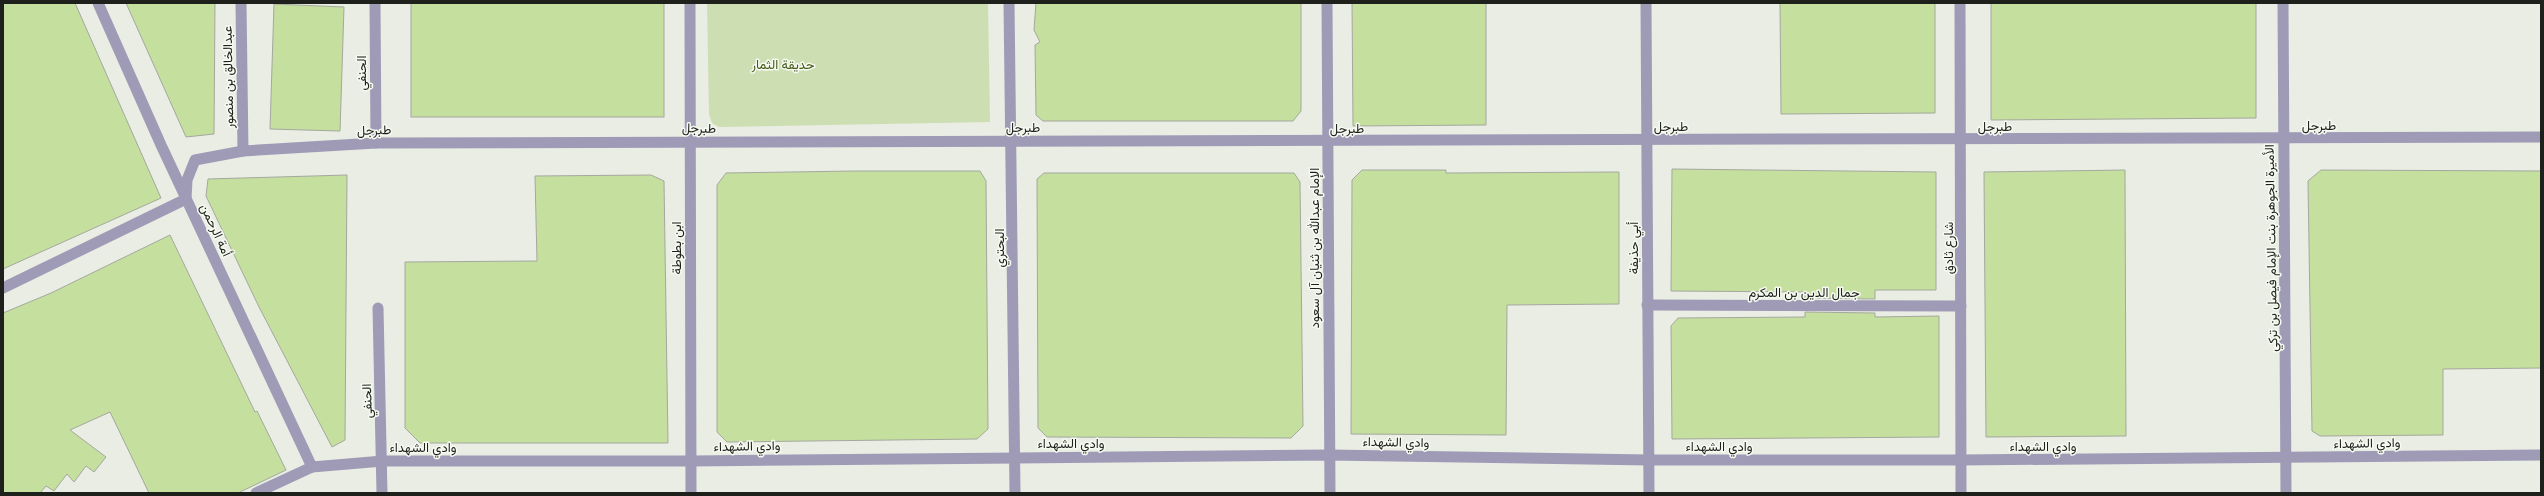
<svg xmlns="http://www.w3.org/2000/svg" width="2544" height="496" viewBox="0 0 2544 496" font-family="'Space Grotesk',Vazirmatn,sans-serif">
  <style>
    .green { fill: #ccdeb2 }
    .building { fill: #c5df9e; stroke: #a4a89f }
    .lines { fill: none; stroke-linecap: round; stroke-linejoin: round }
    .minor { stroke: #9f9bb7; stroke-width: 11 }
    .labels { text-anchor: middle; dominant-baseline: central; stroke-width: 3; stroke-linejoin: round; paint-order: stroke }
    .park-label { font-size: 13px; fill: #445a17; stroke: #f6faf1 }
    .street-label { font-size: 13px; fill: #1e201c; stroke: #f6faf1 }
  </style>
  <rect width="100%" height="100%" fill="#e9ede4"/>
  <!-- green -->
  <polygon class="green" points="707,3 988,3 990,122 719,127 712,123 709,114"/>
  <!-- building -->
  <g class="building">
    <polygon points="3,3 75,3 161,198 3,269"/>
    <polygon points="126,3 215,3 214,134 186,137"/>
    <rect x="411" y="3" width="253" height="114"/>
    <polygon points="1036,3 1301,3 1301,111 1293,121 1043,121 1036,115 1035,45 1040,42 1034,30"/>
    <polygon points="1352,3 1486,3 1486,125 1353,126"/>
    <polygon points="1780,3 1935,3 1935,113 1781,114"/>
    <polygon points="1991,3 2256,3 2256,118 1991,120"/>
    <polygon points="274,4 344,7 340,131 270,129"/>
    <polygon points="1672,169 1936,172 1936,290 1875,290 1875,299 1805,298 1805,292 1671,291"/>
    <polygon points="1362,170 1446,170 1446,173 1619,172 1619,304 1507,305 1506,435 1351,434 1352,180"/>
    <polygon points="2125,170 2126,436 1986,437 1984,172"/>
    <polygon points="2321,170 2541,171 2541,368 2443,369 2443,435 2320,436 2312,431 2308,181"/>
    <polygon points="855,171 980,171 986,181 988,429 977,439 727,442 717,432 717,185 726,173"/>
    <polygon points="1044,173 1294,173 1300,182 1303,426 1291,438 1047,437 1038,428 1037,179"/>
    <polygon points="347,175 345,440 332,447 259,307 206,196 208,179"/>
    <polygon points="651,175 664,181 668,443 420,443 405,428 405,262 537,261 535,176"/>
    <polygon points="170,235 255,412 257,411 286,470 238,493 149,493 110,412 70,430 106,457 94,472 86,466 74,482 67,474 54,491 46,486 40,493 3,493 3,313 51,293"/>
    <polygon points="1805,312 1875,313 1875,317 1939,316 1939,437 1672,439 1671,326 1678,318 1805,317"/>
  </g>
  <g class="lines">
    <!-- minor -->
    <g class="minor">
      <polyline points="98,3 161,145 312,467"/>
      <polyline points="241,3 243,151"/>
      <polyline points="375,3 376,143"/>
      <polyline points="690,3 691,493"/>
      <polyline points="1009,3 1015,493"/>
      <polyline points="1327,3 1330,493"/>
      <polyline points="1646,3 1649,493"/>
      <polyline points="1960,3 1961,493"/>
      <polyline points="2283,3 2286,493"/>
      <polyline points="3,288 186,199 187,180 195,160 243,151 376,143 2541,137"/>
      <polyline points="1647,305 1961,306"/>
      <polyline points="378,308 382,493"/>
      <polyline points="256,493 312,467 383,461 691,461 1329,455 1649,460 1961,460 2541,455"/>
    </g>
  </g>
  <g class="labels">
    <!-- park labels -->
    <g class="park-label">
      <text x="783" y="64">حديقة الثمار</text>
    </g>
    <!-- street labels -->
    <g class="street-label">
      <text transform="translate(361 73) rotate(-90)">الحنفي</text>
      <text transform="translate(228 77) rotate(-91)">عبدالخالق بن منصور</text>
      <text x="2319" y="125">طبرجل</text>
      <text x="1671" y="126">طبرجل</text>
      <text x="1995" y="126">طبرجل</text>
      <text x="1023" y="127">طبرجل</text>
      <text transform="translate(699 128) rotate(2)">طبرجل</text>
      <text x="1347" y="128">طبرجل</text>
      <text transform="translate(374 130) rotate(-2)">طبرجل</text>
      <text transform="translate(216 230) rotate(65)">أمة الرحمن</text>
      <text transform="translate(676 248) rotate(-90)">ابن بطوطة</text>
      <text transform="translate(999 248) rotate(-90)">البحتري</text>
      <text transform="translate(1314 248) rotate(-90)">الإمام عبدالله بن ثنيان آل سعود</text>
      <text transform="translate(1633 248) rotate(-90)">أبي حذيفة</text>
      <text transform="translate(1948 248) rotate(-90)">شارع ثادق</text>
      <text transform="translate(2271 248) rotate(-91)">الأميرة الجوهرة بنت الإمام فيصل بن تركي</text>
      <text x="1804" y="292">جمال الدين بن المكرم</text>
      <text transform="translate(367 401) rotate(-92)">الحنفي</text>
      <text transform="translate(1396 442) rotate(1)">وادي الشهداء</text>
      <text x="1071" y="443">وادي الشهداء</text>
      <text transform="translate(2367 443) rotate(-1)">وادي الشهداء</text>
      <text transform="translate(747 446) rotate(-1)">وادي الشهداء</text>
      <text x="1719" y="446">وادي الشهداء</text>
      <text x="2043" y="446">وادي الشهداء</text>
      <text x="423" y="447">وادي الشهداء</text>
    </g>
  </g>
  <!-- border -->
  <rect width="2544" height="496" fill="none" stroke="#1e201c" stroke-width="8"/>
</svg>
